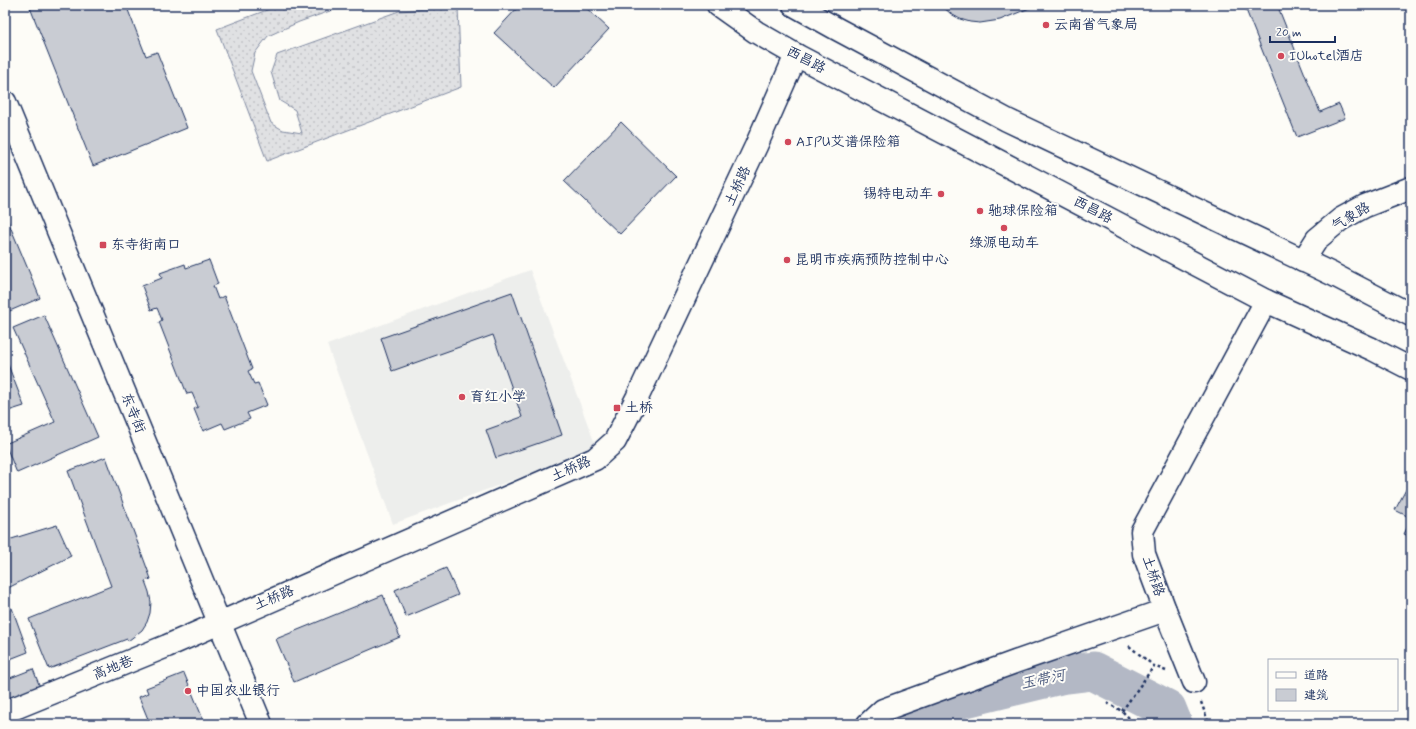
<svg xmlns="http://www.w3.org/2000/svg" width="1416" height="729" viewBox="0 0 1416 729" font-family="Mynerve,'LXGW WenKai TC',sans-serif">
  <style>
    .built { fill: #edeeec }
    .grass { fill: url(#grass-dots); stroke: #7e88a0 }
    .lines { fill: none; stroke-linecap: round; stroke-linejoin: round }
    .river { stroke: #b3b8c5; stroke-width: 39 }
    .building { fill: #c9ccd3; stroke: #1b2f5e }
    .minor-casing { stroke: #1b2f5e; stroke-width: 25 }
    .major-casing { stroke: #1b2f5e; stroke-width: 25 }
    .path { stroke: #1b2f5e; stroke-width: 2.5; stroke-dasharray: 3 3; stroke-linecap: butt }
    .minor { stroke: #fdfcf7; stroke-width: 22 }
    .major { stroke: #fdfcf7; stroke-width: 22 }
    .poi-dot { fill: #d1495b; stroke: #fdfcf7; stroke-width: 1.5 }
    .labels { text-anchor: middle; dominant-baseline: central; stroke-width: 4; stroke-linejoin: round; paint-order: stroke }
    .poi-label { font-size: 14px; fill: #1b2f5e; stroke: #fdfcf7; text-anchor: start }
    .street-label { font-size: 14px; fill: #1b2f5e; stroke: #fdfcf7 }
    .water-label { font-size: 15px; font-style: italic; fill: #49587d; stroke: #fdfcf7 }
  </style>
  <defs>
    <pattern id="grass-dots" width="8" height="8" patternUnits="userSpaceOnUse"><rect width="8" height="8" fill="#e0e1e3"/><path d="M2 2h.1M6 6h.1" fill="none" stroke="#c0c1c5" stroke-width="1.8" stroke-linecap="round"/></pattern>
  </defs>
  <rect width="100%" height="100%" fill="#fdfcf7"/>
  <filter id="ink" filterUnits="userSpaceOnUse"><feTurbulence type="fractalNoise" baseFrequency=".025" numOctaves="2"/><feDisplacementMap in="SourceGraphic" scale="8" xChannelSelector="R" yChannelSelector="G"/><feConvolveMatrix kernelMatrix="1 2 1 2 8 2 1 2 1" color-interpolation-filters="sRGB"/></filter>
  <g filter="url(#ink)">
    <!-- built -->
    <polygon class="built" points="530,270 597,449 393,524 327,345"/>
    <!-- grass -->
    <polygon class="grass" points="280,5 347,5 299,22 268,36 255,53 251,71 271,123 283,130 302,133 295,110 280,101 271,72 277,55 399,11 458,7 461,87 267,161 217,29"/>
    <g class="lines">
      <!-- river -->
      <polyline class="river" points="900,724 953,701 1060,675 1093,671 1167,709 1173,724"/>
    </g>
    <!-- building -->
    <g class="building">
      <polygon points="29,5 126,5 146,56 157,52 187,128 93,166"/>
      <polygon points="520,5 583,5 609,29 554,88 494,33"/>
      <polygon points="941,5 1037,5 1000,20 980,23 970,22 960,19 951,14"/>
      <polygon points="1244,5 1283,5 1278,7 1320,112 1339,104 1345,118 1297,137"/>
      <polygon points="621,122 676,176 620,234 564,181"/>
      <polygon points="5,214 40,298 5,313"/>
      <polygon points="209,260 218,284 213,286 218,299 224,296 252,369 248,371 254,384 258,383 267,405 247,413 250,419 225,429 222,423 203,431 194,409 198,407 192,393 187,394 159,322 162,320 157,308 151,310 142,286 162,278 160,273 185,264 186,268"/>
      <polygon points="512,292 562,435 496,458 486,430 522,417 493,335 392,371 381,338"/>
      <polygon points="44,315 98,437 17,473 5,444 55,422 13,328"/>
      <polygon points="5,357 24,406 5,412"/>
      <polygon points="106,457 151,579 145,581 149,592 151,602 150,613 147,622 142,630 128,641 127,639 49,669 29,619 111,586 68,471"/>
      <polygon points="1410,482 1411,482 1411,518 1395,510"/>
      <polygon points="1411,520 1411,537 1404,534"/>
      <polygon points="57,525 71,556 8,588 5,579 5,541"/>
      <polygon points="446,568 458,595 406,617 395,590"/>
      <polygon points="383,595 400,637 294,682 276,639"/>
      <polygon points="12,608 28,652 5,661 5,610"/>
      <polygon points="33,669 40,687 5,700 5,680"/>
      <polygon points="184,673 205,724 150,724 139,697 148,693 146,688"/>
    </g>
    <g class="lines">
      <defs>
        <g id="minor">
          <polyline points="5,102 261,724"/>
          <polyline points="1303,261 1317,239 1341,219 1365,206 1411,188"/>
          <polyline points="1194,682 1165,610 1144,554 1142,531 1266,301"/>
          <polyline points="5,712 167,646 595,459 615,441 637,398 756,146 796,55"/>
          <polyline points="868,724 883,710 1015,662 1165,610"/>
        </g>
        <g id="major">
          <polyline points="718,5 756,32 796,55 1266,301 1372,349 1411,369"/>
          <polyline points="794,5 837,29 1007,120 1332,274 1411,315"/>
        </g>
      </defs>
      <!-- minor casing -->
      <use href="#minor" class="minor-casing"/>
      <!-- major casing -->
      <use href="#major" class="major-casing"/>
      <!-- path -->
      <g class="path">
        <polyline points="1129,646 1154,666 1166,671"/>
        <polyline points="1201,702 1209,724"/>
        <polyline points="1107,703 1122,711 1133,722"/>
        <polyline points="1122,711 1154,666"/>
      </g>
      <!-- minor -->
      <use href="#minor" class="minor"/>
      <!-- major -->
      <use href="#major" class="major"/>
    </g>
  </g>
  <!-- markers -->
  <g class="poi-dot">
    <circle cx="1046" cy="25" r="4"/>
    <circle cx="1281" cy="56" r="4"/>
    <circle cx="788" cy="142" r="4"/>
    <circle cx="941" cy="194" r="4"/>
    <circle cx="980" cy="211" r="4"/>
    <circle cx="1004" cy="228" r="4"/>
    <rect x="99" y="241" width="8" height="8" rx="2"/>
    <circle cx="787" cy="260" r="4"/>
    <circle cx="462" cy="397" r="4"/>
    <rect x="613" y="404" width="8" height="8" rx="2"/>
    <circle cx="188" cy="691" r="4"/>
  </g>
  <g class="labels">
    <!-- poi labels -->
    <g class="poi-label">
      <text x="1054" y="25">云南省气象局</text>
      <text x="1289" y="56">IUhotel酒店</text>
      <text x="796" y="142">AIPU艾谱保险箱</text>
      <text x="933" y="194" text-anchor="end">锡特电动车</text>
      <text x="988" y="211">驰球保险箱</text>
      <text x="1004" y="243" text-anchor="middle">绿源电动车</text>
      <text x="111" y="245">东寺街南口</text>
      <text x="795" y="260">昆明市疾病预防控制中心</text>
      <text x="470" y="397">育红小学</text>
      <text x="625" y="408">土桥</text>
      <text x="196" y="691">中国农业银行</text>
    </g>
    <!-- street labels -->
    <g class="street-label">
      <text transform="translate(806 60) rotate(28)">西昌路</text>
      <text transform="translate(738 186) rotate(-65)">土桥路</text>
      <text transform="translate(1093 210) rotate(28)">西昌路</text>
      <text transform="translate(1351 217) rotate(-31)">气象路</text>
      <text transform="translate(133 413) rotate(68)">东寺街</text>
      <text transform="translate(571 469) rotate(-24)">土桥路</text>
      <text transform="translate(1153 576) rotate(71)">土桥路</text>
      <text transform="translate(274 598) rotate(-23)">土桥路</text>
      <text transform="translate(113 668) rotate(-22)">高地巷</text>
    </g>
    <!-- water labels -->
    <g class="water-label">
      <text transform="translate(1043 680) rotate(-12)">玉带河</text>
    </g>
  </g>
  <!-- margin -->
  <rect width="1416" height="729" fill="none" stroke="#fdfcf7" stroke-width="20"/>
  <rect x="10" y="10" width="1396" height="709" fill="none" stroke="#1b2f5e" stroke-width="1.5" filter="url(#ink)"/>
  <!-- legend -->
  <rect x="1268" y="659" width="130" height="52" fill="#fdfcf7" stroke="#a3aaba"/>
  <rect x="1276" y="672" width="20" height="6" fill="#fdfcf7" stroke="#a3aaba"/>
  <text x="1304" y="679" font-size="12" fill="#1b2f5e">道路</text>
  <rect x="1276" y="689" width="20" height="12" fill="#c9ccd3" stroke="#a3aaba"/>
  <text x="1304" y="699" font-size="12" fill="#1b2f5e">建筑</text>
  <!-- scale -->
  <path d="M1270 36v6h65v-6" fill="none" stroke="#1b2f5e" stroke-width="2"/>
  <text x="1276" y="36" font-size="12" fill="#1b2f5e" stroke="#fdfcf7" stroke-width="3" paint-order="stroke">20 m</text>
</svg>
